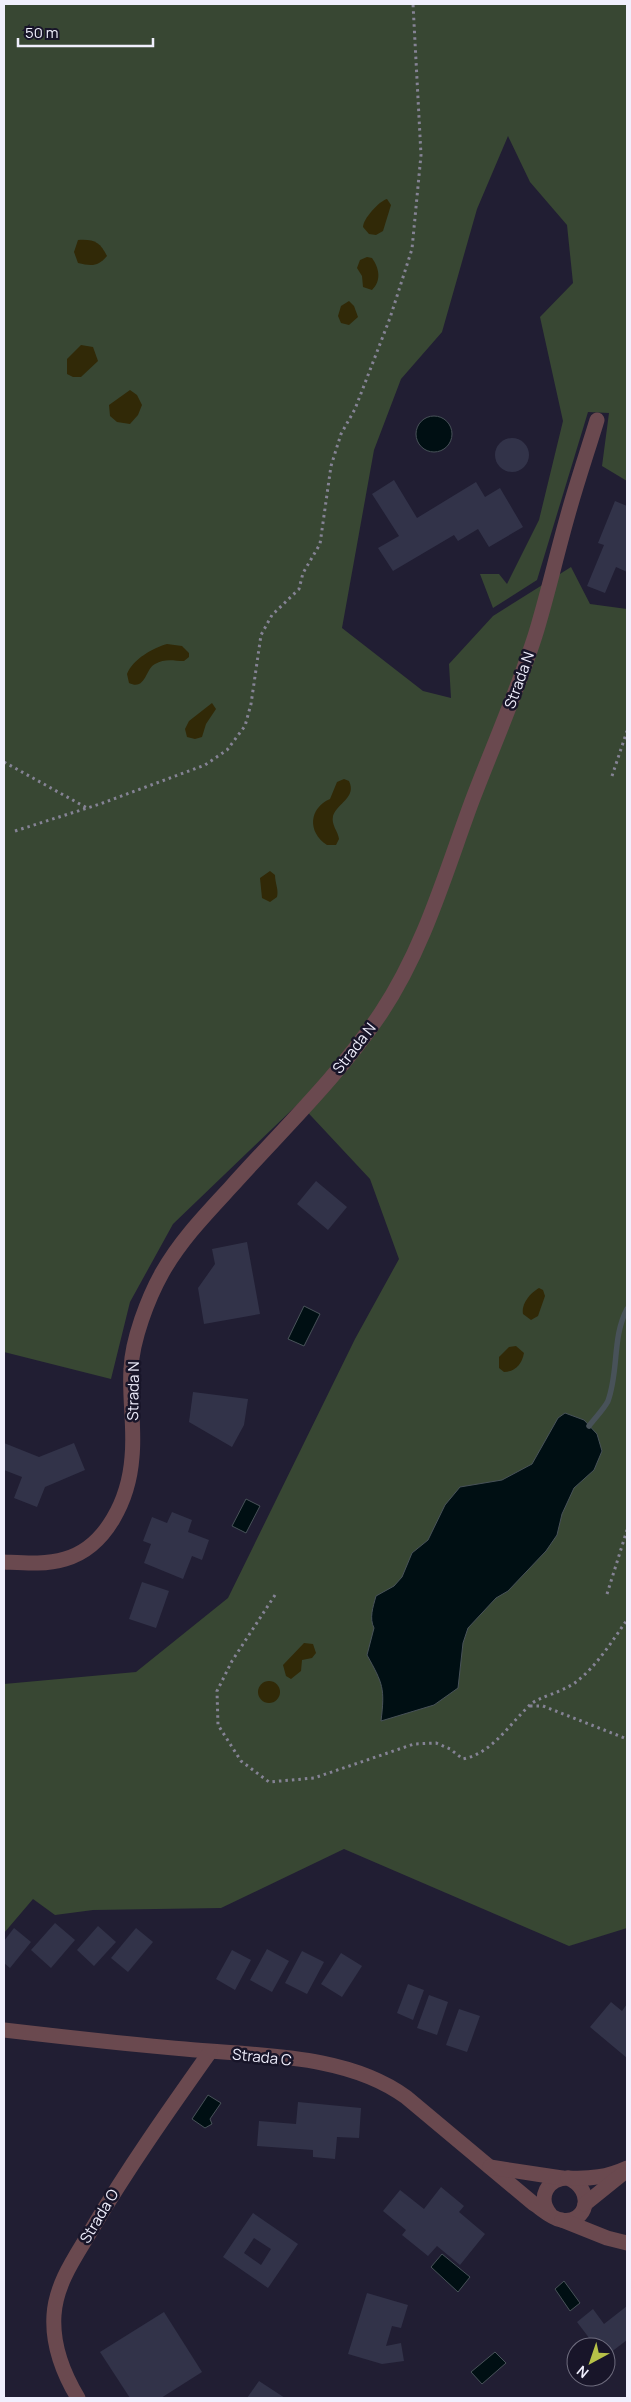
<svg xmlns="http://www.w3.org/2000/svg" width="631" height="2402" viewBox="0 0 631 2402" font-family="Manrope,sans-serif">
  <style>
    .green { fill: #384733 }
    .sand { fill: #312907 }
    .water { fill: #000f13; stroke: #485259 }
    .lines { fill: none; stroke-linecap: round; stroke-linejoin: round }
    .stream { stroke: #485259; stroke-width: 5.5 }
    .building { fill: #323349; fill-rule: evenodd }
    .path { stroke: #858395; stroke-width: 3; stroke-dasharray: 2.5 4; stroke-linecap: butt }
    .street { stroke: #6a494f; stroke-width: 15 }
    .labels { text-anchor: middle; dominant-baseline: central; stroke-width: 5; stroke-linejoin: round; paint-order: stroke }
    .street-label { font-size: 15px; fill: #f0effd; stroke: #181529 }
  </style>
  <rect width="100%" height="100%" fill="#211e33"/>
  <!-- green -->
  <polygon class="green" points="4,4 627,4 627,481 602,466 609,413 588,412 537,580 493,608 480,574 499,574 507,584 539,520 563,421 540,317 573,283 567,225 530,182 508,136 477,209 442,332 401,379 374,450 342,628 423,691 451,698 449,664 493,616 571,567 590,604 627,609 627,1928 569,1946 344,1849 221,1908 93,1910 55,1915 33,1899 4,1933 4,1684 136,1672 228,1598 355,1339 399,1259 370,1179 299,1103 173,1224 130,1302 111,1379 4,1352"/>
  <!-- sand -->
  <g class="sand">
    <path d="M387,199L391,205L383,231L376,235L369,234L363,227C363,219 379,201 387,199Z"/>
    <path d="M78,240C94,239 100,242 107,256C98,267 91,266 78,263L74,252Z"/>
    <path d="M367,257L372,258C379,268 382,280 372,290L363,287L362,276L357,268L360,260Z"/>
    <polygon points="349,301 354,306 358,317 349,325 341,323 338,316 341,306"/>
    <polygon points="81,345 93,347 98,361 81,377 73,377 67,374 67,359"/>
    <polygon points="130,390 137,395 142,405 138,415 130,424 117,422 110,416 109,405"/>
    <path d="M167,644L182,646L189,653V657L184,661C174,661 165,658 155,664C145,669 146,691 129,683L127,674C133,659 153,648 167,644Z"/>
    <polygon points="212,703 216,709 206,724 202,737 195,739 187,737 185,729 189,721"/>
    <path d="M344,779L349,781C357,798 337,803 333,816C331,825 338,831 339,839L336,845H327C307,832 309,808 330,799L337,782Z"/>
    <path d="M270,871L275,875C275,883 279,890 277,897L270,902L262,898L260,878Z"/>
    <path d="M539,1288L543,1290L545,1296L538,1316L531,1320L523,1314C521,1304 530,1293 539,1288Z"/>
    <path d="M516,1346L524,1353C522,1364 515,1372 504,1372L499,1368V1357L509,1347Z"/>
    <polygon points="304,1643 313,1644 316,1653 312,1658 302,1660 301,1671 291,1679 286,1676 283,1665"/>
    <circle cx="269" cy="1692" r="11"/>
  </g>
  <!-- water -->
  <g class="water">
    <circle cx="434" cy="434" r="18"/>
    <polygon points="304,1306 320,1314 304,1346 288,1339"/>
    <path d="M565,1413L584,1420L597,1434L602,1451L594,1470L574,1488L562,1514L557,1535L546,1551L508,1591L496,1598L468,1628L463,1643L458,1688L434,1705L381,1721C385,1688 383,1684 367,1655L374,1628C369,1618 373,1607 376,1596L394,1586L402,1577L412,1553L428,1540L445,1505L460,1487L502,1480L532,1464L558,1418Z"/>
    <polygon points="246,1499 260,1506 246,1533 232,1526"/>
    <polygon points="208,2095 221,2103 210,2119 212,2124 205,2128 192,2119"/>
    <polygon points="442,2254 470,2277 458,2292 431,2267"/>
    <polygon points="564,2281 580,2303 570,2311 555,2289"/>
    <polygon points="495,2352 506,2363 482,2384 471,2372"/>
  </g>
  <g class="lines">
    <!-- stream -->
    <path class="stream" d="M589,1426C595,1418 604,1409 608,1401C619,1371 612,1337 627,1309"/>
  </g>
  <!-- building -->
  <g class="building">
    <circle cx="512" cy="455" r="17"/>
    <polygon points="394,480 417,518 476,482 485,497 500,488 523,527 489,547 478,529 458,541 454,535 393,571 378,548 399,536 372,494"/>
    <polygon points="615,501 627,506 627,572 616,567 605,593 587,586 604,545 598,543"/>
    <polygon points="316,1181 347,1207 328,1230 297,1204"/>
    <polygon points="247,1242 260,1314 204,1324 198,1288 215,1264 212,1249"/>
    <polygon points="193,1392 248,1399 244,1425 232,1447 189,1422"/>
    <polygon points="4,1443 39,1457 74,1443 85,1470 45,1487 37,1507 14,1498 22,1477 4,1470"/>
    <polygon points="172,1512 192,1520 188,1532 209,1540 202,1560 192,1556 183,1579 144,1563 151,1544 143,1541 152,1517 167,1523"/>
    <polygon points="142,1582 169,1591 156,1628 129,1619"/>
    <polygon points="55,1923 75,1940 51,1968 31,1950"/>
    <polygon points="98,1926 116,1942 94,1966 77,1950"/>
    <polygon points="14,1928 31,1942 10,1968 4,1963 4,1941"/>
    <polygon points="136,1928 153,1942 128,1972 111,1958"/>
    <polygon points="267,1949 289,1961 272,1992 250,1980"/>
    <polygon points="232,1950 251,1960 235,1990 216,1979"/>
    <polygon points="302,1951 324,1962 307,1994 285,1983"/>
    <polygon points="341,1953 362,1966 342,1997 321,1984"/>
    <polygon points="408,1984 424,1990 413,2020 397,2013"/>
    <polygon points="429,1995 448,2002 437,2035 417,2028"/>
    <polygon points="611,2002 622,2011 627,2004 627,2058 590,2027"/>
    <polygon points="459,2009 480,2016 467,2052 446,2045"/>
    <polygon points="298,2102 361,2108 359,2138 337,2137 335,2159 313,2157 313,2150 257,2146 259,2121 296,2124"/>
    <polygon points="441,2187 464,2206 459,2212 485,2234 460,2265 437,2246 428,2256 402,2235 406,2230 383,2211 400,2190 424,2209"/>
    <path d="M253,2213L298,2244L268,2288L223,2257ZM254,2238L271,2249L261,2265L244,2253Z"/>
    <polygon points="367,2293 408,2305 401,2328 392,2326 386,2346 401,2343 404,2361 382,2364 348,2354"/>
    <polygon points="627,2306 627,2340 606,2356 606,2347 596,2347 577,2322 593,2309 604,2324"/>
    <polygon points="164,2312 202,2372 161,2398 130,2398 100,2352"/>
    <polygon points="259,2381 285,2398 247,2398"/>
  </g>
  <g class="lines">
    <!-- path -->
    <g class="path">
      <polyline points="4,762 87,808"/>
      <polyline points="612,776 627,731"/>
      <polyline points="15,831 100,804 205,765 227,750 245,726 251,704 261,635 272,615 299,589 303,573 320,544 331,466 341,434 355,409 390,318 412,249 421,155 413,4"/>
      <polyline points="607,1594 627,1530"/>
      <path d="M275,1595L232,1661L217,1691L218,1725L241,1761L269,1782L314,1778L414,1744L436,1743L450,1749L463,1759C493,1753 510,1723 531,1704C539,1697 563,1692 576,1682C597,1666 612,1641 627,1620"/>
      <polyline points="530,1706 543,1706 627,1739"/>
    </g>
    <!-- street -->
    <g class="street">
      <path d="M4,1562C24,1563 45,1565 65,1559C107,1547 129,1498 132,1457C135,1428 129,1398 131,1369C132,1340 148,1298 162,1273C180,1241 205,1215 230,1188C281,1131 338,1077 381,1013C424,948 445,874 472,801C493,746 517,692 535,636C547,597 556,557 567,518C576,485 587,453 597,420"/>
      <path d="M4,2030C64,2037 125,2044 185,2049C257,2056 346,2053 406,2097L534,2204C542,2209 551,2218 561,2220C587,2225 596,2190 568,2178C547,2178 537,2198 550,2214"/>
      <polyline points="490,2167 562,2178"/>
      <path d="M568,2178C591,2179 607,2177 627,2168"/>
      <polyline points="585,2204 621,2175"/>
      <polyline points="562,2220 607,2238 627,2243"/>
      <path d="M78,2398C63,2373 52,2345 54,2315C56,2283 76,2256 92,2229C128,2168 169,2110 210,2052"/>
    </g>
  </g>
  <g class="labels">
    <!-- street labels -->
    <g class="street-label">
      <text transform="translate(519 680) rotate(-70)">Strada N</text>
      <text transform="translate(354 1048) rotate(-52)">Strada N</text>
      <text transform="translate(133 1391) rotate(-89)">Strada N</text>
      <text transform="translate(262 2057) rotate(6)">Strada C</text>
      <text transform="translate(99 2216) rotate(-59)">Strada O</text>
    </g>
  </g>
  <!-- border -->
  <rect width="631" height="2402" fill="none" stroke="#f0effd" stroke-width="10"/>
  <!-- north arrow -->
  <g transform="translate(591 2362) rotate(220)"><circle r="24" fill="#181529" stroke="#6e6c7e"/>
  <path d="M0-4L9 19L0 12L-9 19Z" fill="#b7c148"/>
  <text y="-8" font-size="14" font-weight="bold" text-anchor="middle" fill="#f0effd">N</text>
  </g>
  <!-- scale -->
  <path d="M18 38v8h135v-8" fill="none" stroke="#f0effd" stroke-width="2.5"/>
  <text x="25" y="38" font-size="15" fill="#f0effd" stroke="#181529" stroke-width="4" paint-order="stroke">50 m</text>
</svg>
